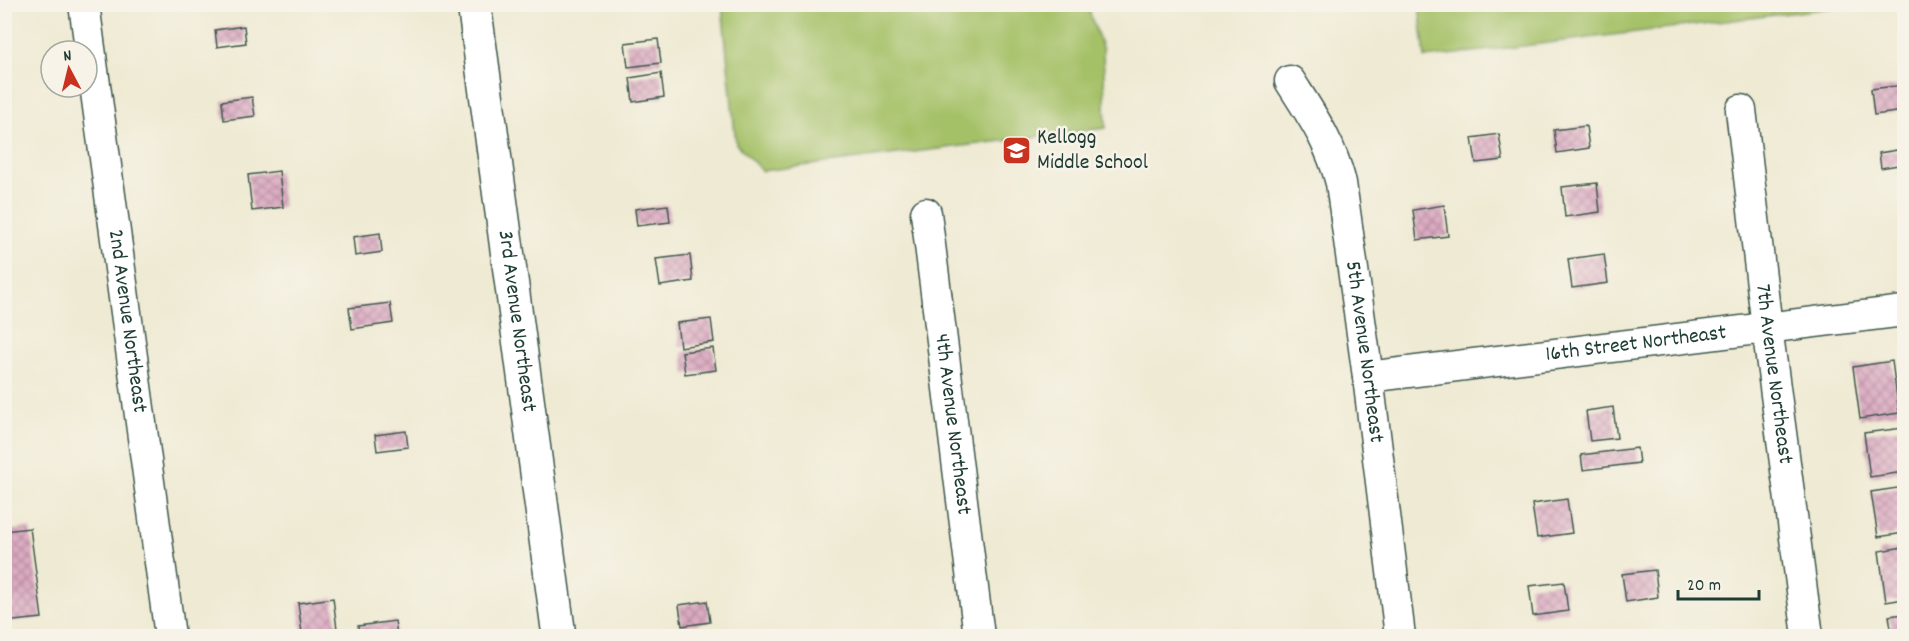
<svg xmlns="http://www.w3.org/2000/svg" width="1909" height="641" viewBox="0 0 1909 641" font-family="Dekko,sans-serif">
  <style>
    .garden { fill: #a5c168; stroke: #627f4e; stroke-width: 1.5 }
    .building { fill: url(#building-cross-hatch) }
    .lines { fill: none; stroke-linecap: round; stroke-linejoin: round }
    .minor-casing { stroke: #3e574c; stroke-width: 33 }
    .tertiary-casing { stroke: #3e574c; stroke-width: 36 }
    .minor { stroke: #fff; stroke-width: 30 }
    .tertiary { stroke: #fff; stroke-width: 33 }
    .labels { text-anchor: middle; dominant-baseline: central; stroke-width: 5; stroke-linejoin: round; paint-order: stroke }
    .poi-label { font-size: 22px; fill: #1f3d34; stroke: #f7f3e8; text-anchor: start }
    .street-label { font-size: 22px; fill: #1f3d34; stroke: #f7f3e8 }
  </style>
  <defs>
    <pattern id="building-cross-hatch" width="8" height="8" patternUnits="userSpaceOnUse" patternTransform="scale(1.5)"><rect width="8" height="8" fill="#dcaac2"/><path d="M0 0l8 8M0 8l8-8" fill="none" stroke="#b28c9e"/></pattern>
  </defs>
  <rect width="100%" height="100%" fill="#f7f3e8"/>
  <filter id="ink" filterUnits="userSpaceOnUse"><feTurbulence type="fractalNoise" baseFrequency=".0167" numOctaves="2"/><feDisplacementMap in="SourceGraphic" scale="12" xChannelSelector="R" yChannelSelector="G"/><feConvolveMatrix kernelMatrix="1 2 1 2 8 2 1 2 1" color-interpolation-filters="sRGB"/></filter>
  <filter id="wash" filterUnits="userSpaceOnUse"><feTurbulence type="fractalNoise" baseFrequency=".008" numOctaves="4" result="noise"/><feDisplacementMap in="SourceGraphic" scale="24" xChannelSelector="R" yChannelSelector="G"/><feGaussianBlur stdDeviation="1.35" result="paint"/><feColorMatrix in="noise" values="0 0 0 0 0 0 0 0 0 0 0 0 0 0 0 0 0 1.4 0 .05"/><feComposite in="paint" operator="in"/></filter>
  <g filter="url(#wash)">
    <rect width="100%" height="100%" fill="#efead3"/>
    <!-- garden -->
    <g class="garden">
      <polygon points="1419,4 1855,4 1855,5 1425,58"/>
      <polygon points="722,5 1087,5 1103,50 1106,128 762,171 736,144"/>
    </g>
    <g id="blocks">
      <!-- building -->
      <g class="building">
        <polygon points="244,26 246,43 217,47 215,30"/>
        <polygon points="658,39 661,63 628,67 625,43"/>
        <polygon points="661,73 664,97 633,102 630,78"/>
        <polygon points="1904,85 1904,111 1874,115 1871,89"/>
        <polygon points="252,97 255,116 224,120 222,101"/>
        <polygon points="1586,126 1589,148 1557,153 1554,130"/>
        <polygon points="1499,134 1503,160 1476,163 1472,138"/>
        <polygon points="1904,149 1904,164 1881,168 1879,153"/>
        <polygon points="279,171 283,207 252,211 248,175"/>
        <polygon points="1597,183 1600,212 1565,217 1562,187"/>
        <polygon points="668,205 670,222 637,226 635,209"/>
        <polygon points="1444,205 1448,236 1417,240 1413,210"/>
        <polygon points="380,233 382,252 355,256 353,237"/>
        <polygon points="1604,254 1608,283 1572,288 1568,259"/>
        <polygon points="690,255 693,281 660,286 656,259"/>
        <polygon points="390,303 393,323 352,329 349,308"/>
        <polygon points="711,319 714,342 680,347 677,323"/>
        <polygon points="713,348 716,370 685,374 682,352"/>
        <polygon points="1892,361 1899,413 1860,419 1853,367"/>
        <polygon points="1613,407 1617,438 1590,441 1586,411"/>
        <polygon points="1903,428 1904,472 1870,477 1864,433"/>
        <polygon points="406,431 408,447 377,451 375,435"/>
        <polygon points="1637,448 1639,463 1583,470 1581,455"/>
        <polygon points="1904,487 1904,533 1878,537 1871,492"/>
        <polygon points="1567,499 1572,533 1537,538 1532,504"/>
        <polygon points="30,528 42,618 4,622 4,531"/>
        <polygon points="1904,547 1904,599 1886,602 1879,551"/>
        <polygon points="1655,570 1658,597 1626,602 1622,574"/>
        <polygon points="1564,582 1568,611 1533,616 1529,586"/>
        <polygon points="333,598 337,629 302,633 298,603"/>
        <polygon points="707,601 710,622 682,626 679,605"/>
        <polygon points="1904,614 1904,636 1892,636 1889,616"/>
        <polygon points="395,621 397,636 360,636 358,626"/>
      </g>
    </g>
  </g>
  <g filter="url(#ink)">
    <use href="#blocks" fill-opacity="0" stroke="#3e574c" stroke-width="1.5"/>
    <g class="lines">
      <defs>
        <g id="minor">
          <path id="s1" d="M84,4L170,636"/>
          <path id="s2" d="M1290,81C1312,116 1330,141 1341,183L1368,377L1400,636"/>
          <path id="s3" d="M1741,110L1767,327L1808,636"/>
          <path id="s4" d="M926,213L979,636"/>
          <path id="s5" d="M1368,377L1904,311"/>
        </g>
        <g id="tertiary">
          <path id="s6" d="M474,4L559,636"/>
        </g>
      </defs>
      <!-- minor casing -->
      <use href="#minor" class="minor-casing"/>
      <!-- tertiary casing -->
      <use href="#tertiary" class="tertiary-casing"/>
      <!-- minor -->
      <use href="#minor" class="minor"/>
      <!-- tertiary -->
      <use href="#tertiary" class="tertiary"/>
    </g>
  </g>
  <!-- icons -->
  <defs>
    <symbol id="school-square" viewBox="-11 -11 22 22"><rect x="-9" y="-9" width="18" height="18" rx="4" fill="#c8321e" stroke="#f7f3e8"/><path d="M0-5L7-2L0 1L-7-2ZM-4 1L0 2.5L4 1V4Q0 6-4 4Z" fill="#fff"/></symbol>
  </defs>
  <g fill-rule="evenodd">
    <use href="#school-square" x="1000" y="134" width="33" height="33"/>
  </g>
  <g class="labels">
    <!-- poi labels -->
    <g class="poi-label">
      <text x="1037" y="138">Kellogg<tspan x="1037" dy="25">Middle School</tspan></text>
    </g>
    <!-- street labels -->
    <g class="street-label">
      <text stroke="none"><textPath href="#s1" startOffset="320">2nd Avenue Northeast</textPath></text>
      <text stroke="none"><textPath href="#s6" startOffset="320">3rd Avenue Northeast</textPath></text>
      <text stroke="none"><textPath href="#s5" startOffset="270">16th Street Northeast</textPath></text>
      <text stroke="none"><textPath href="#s2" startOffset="285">5th Avenue Northeast</textPath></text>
      <text stroke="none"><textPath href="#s3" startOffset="266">7th Avenue Northeast</textPath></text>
      <text stroke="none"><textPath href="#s4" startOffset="213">4th Avenue Northeast</textPath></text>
    </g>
  </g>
  <!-- margin -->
  <rect width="1909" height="641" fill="none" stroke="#f7f3e8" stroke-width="24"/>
  <!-- north arrow -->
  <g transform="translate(69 69) rotate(353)"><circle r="28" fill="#f7f3e8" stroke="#a1aaa0" stroke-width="1.5"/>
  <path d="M0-4.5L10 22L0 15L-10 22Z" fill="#c8321e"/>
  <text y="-9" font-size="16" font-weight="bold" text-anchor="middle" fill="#1f3d34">N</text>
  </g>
  <!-- scale -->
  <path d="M1678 590v9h81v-9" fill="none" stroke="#1f3d34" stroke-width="3"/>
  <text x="1687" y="590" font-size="18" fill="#1f3d34" stroke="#f7f3e8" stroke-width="4.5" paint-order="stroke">20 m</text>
</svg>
